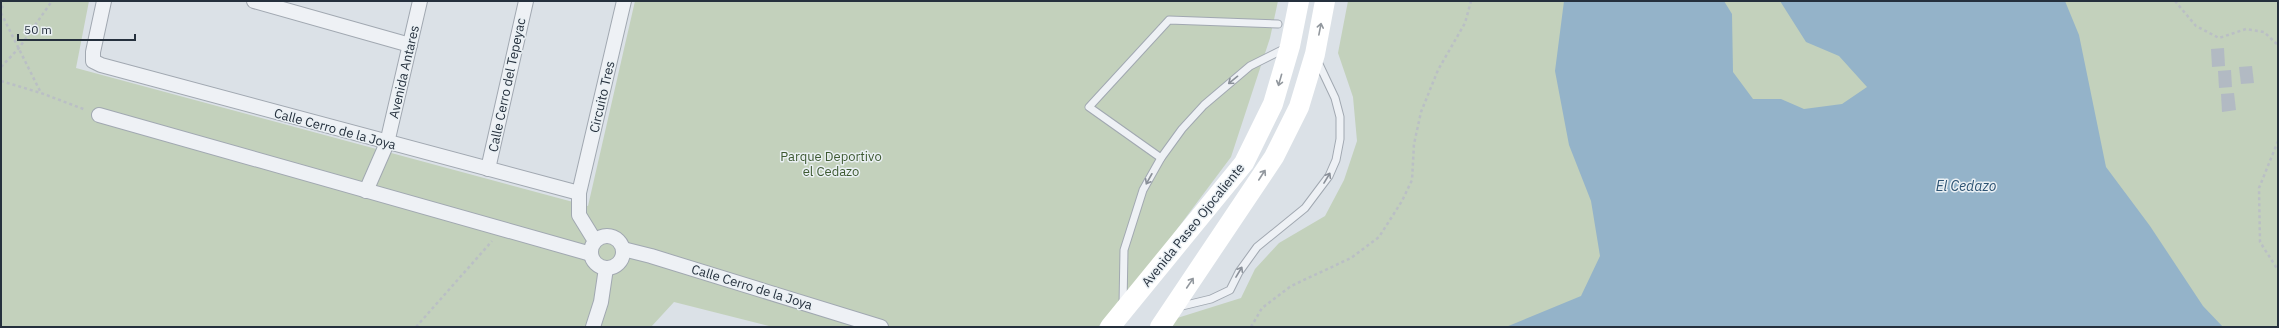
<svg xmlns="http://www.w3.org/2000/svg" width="2279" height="328" viewBox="0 0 2279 328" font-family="'IBM Plex Sans',sans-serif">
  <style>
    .green { fill: #c3d1bc }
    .water { fill: #94b3c9 }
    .building { fill: #b2bac3 }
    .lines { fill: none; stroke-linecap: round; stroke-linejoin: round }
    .lane-casing { stroke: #a1a8b1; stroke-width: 9 }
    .street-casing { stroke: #a1a8b1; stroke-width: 16 }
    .path { stroke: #babfc5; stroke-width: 2.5; stroke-dasharray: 3 3; stroke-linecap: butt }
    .lane { stroke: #eef1f5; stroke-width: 7 }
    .street { stroke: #eef1f5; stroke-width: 14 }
    .secondary { stroke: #fff; stroke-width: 20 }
    .oneway { stroke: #92989e }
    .oneway2 { stroke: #8a9099 }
    .labels { text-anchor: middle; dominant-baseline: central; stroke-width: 3; stroke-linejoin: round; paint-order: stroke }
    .street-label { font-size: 13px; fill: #25303d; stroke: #eaf0f4 }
    .park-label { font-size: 13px; fill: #3d5931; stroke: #eaf0f4 }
    .water-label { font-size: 14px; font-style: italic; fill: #2d5373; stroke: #eaf0f4 }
  </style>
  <rect width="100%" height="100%" fill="#dbe1e7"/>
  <!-- green -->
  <g class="green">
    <polygon points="1,1 89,1 76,68 588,206 635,1 1278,1 1270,38 1231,157 1142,276 1098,327 773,327 674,302 651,327 1,327"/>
    <polygon points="1348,1 2278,1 2278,327 1166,327 1174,319 1241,298 1255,269 1279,243 1325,216 1344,180 1357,141 1353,97 1338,53"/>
  </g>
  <!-- water -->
  <polygon class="water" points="1564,1 1724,1 1732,14 1733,72 1753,99 1781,99 1804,109 1842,104 1867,87 1839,56 1806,42 1780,1 2065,1 2079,35 2106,167 2150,226 2203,306 2223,327 1506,327 1581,296 1600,256 1591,201 1569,145 1555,71"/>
  <!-- building -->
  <g class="building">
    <polygon points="2224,48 2225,66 2212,67 2211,49"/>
    <polygon points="2252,66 2254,83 2241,84 2239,67"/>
    <polygon points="2231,70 2232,87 2219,88 2218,71"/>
    <polygon points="2234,93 2236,110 2222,112 2221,94"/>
  </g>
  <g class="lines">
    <defs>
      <g id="lane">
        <polyline points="1161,158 1089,107 1169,20 1278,24"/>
        <polyline points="1123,305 1124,250 1143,190 1161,158 1182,129 1204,105 1250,66 1286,48"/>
        <polyline points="1178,307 1211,299 1230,290 1239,272 1257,247 1305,208 1329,176 1336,160 1340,139 1340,117 1335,98 1317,60"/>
      </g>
      <g id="street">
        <polyline points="104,1 93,52 93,61 101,65 579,193"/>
        <polyline points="254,1 410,45"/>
        <polyline points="99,115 591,254"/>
        <polyline points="488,169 526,1"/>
        <polyline points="366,191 387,143 420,1"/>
        <circle cx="607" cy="252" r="16"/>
        <polyline points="595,241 579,215 579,193 624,1"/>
        <polyline points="623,249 651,256 881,327"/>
        <polyline points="593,327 601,302 606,268"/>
      </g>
    </defs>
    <!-- lane casing -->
    <use href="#lane" class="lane-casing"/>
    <!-- street casing -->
    <use href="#street" class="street-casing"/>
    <!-- path -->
    <g class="path">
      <polyline points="2175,1 2196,26 2219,38 2246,29 2264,32 2278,45"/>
      <polyline points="1,8 3,6"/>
      <polyline points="1,13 41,93"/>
      <polyline points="1,67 19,48 52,1"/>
      <polyline points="1,81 41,93 86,110"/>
      <polyline points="2278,141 2259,188 2260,242 2278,270"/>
      <polyline points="416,327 492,241"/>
      <polyline points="1251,327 1262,308 1291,286 1351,258 1379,237 1402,201 1412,180 1414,144 1421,112 1438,70 1465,23 1471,1"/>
    </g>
    <!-- lane -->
    <use href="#lane" class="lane"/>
    <!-- street -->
    <use href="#street" class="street"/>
    <!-- secondary -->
    <g class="secondary">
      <polyline points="1110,327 1244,163 1273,104 1290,46 1299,1"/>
      <polyline points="1160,327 1274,157 1299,107 1315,54 1325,1"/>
    </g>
  </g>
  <!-- one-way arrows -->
  <defs><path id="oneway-shaft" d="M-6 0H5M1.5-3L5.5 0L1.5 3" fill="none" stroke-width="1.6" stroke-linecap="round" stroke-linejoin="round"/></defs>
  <g class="oneway">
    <use href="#oneway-shaft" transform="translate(1320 29) rotate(-79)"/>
    <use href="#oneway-shaft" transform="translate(1280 80) rotate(106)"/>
    <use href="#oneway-shaft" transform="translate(1262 175) rotate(-57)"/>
    <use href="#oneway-shaft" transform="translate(1190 283) rotate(-56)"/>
  </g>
  <g class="oneway2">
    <use href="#oneway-shaft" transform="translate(1233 80) rotate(141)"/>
    <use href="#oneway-shaft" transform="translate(1327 178) rotate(-59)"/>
    <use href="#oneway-shaft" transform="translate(1149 179) rotate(119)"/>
    <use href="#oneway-shaft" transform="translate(1239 272) rotate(-59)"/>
  </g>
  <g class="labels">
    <!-- street labels -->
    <g class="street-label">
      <text transform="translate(404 72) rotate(-77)">Avenida Antares</text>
      <text transform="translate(507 85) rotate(-78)">Calle Cerro del Tepeyac</text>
      <text transform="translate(602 97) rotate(-77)">Circuito Tres</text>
      <text transform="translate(335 129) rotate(15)">Calle Cerro de la Joya</text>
      <text transform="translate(1193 225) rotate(-51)">Avenida Paseo Ojocaliente</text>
      <text transform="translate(752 287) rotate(17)">Calle Cerro de la Joya</text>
    </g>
    <!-- park labels -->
    <g class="park-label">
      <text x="831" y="156">Parque Deportivo<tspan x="831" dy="15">el Cedazo</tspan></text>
    </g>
    <!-- water labels -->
    <g class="water-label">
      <text x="1966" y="186">El Cedazo</text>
    </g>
  </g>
  <!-- border -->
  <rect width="2279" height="328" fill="none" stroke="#25303d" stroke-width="4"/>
  <!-- scale -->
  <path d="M18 34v6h117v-6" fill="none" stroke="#25303d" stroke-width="2"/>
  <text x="24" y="34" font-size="12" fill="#25303d" stroke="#eaf0f4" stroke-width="3" paint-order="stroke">50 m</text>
</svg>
